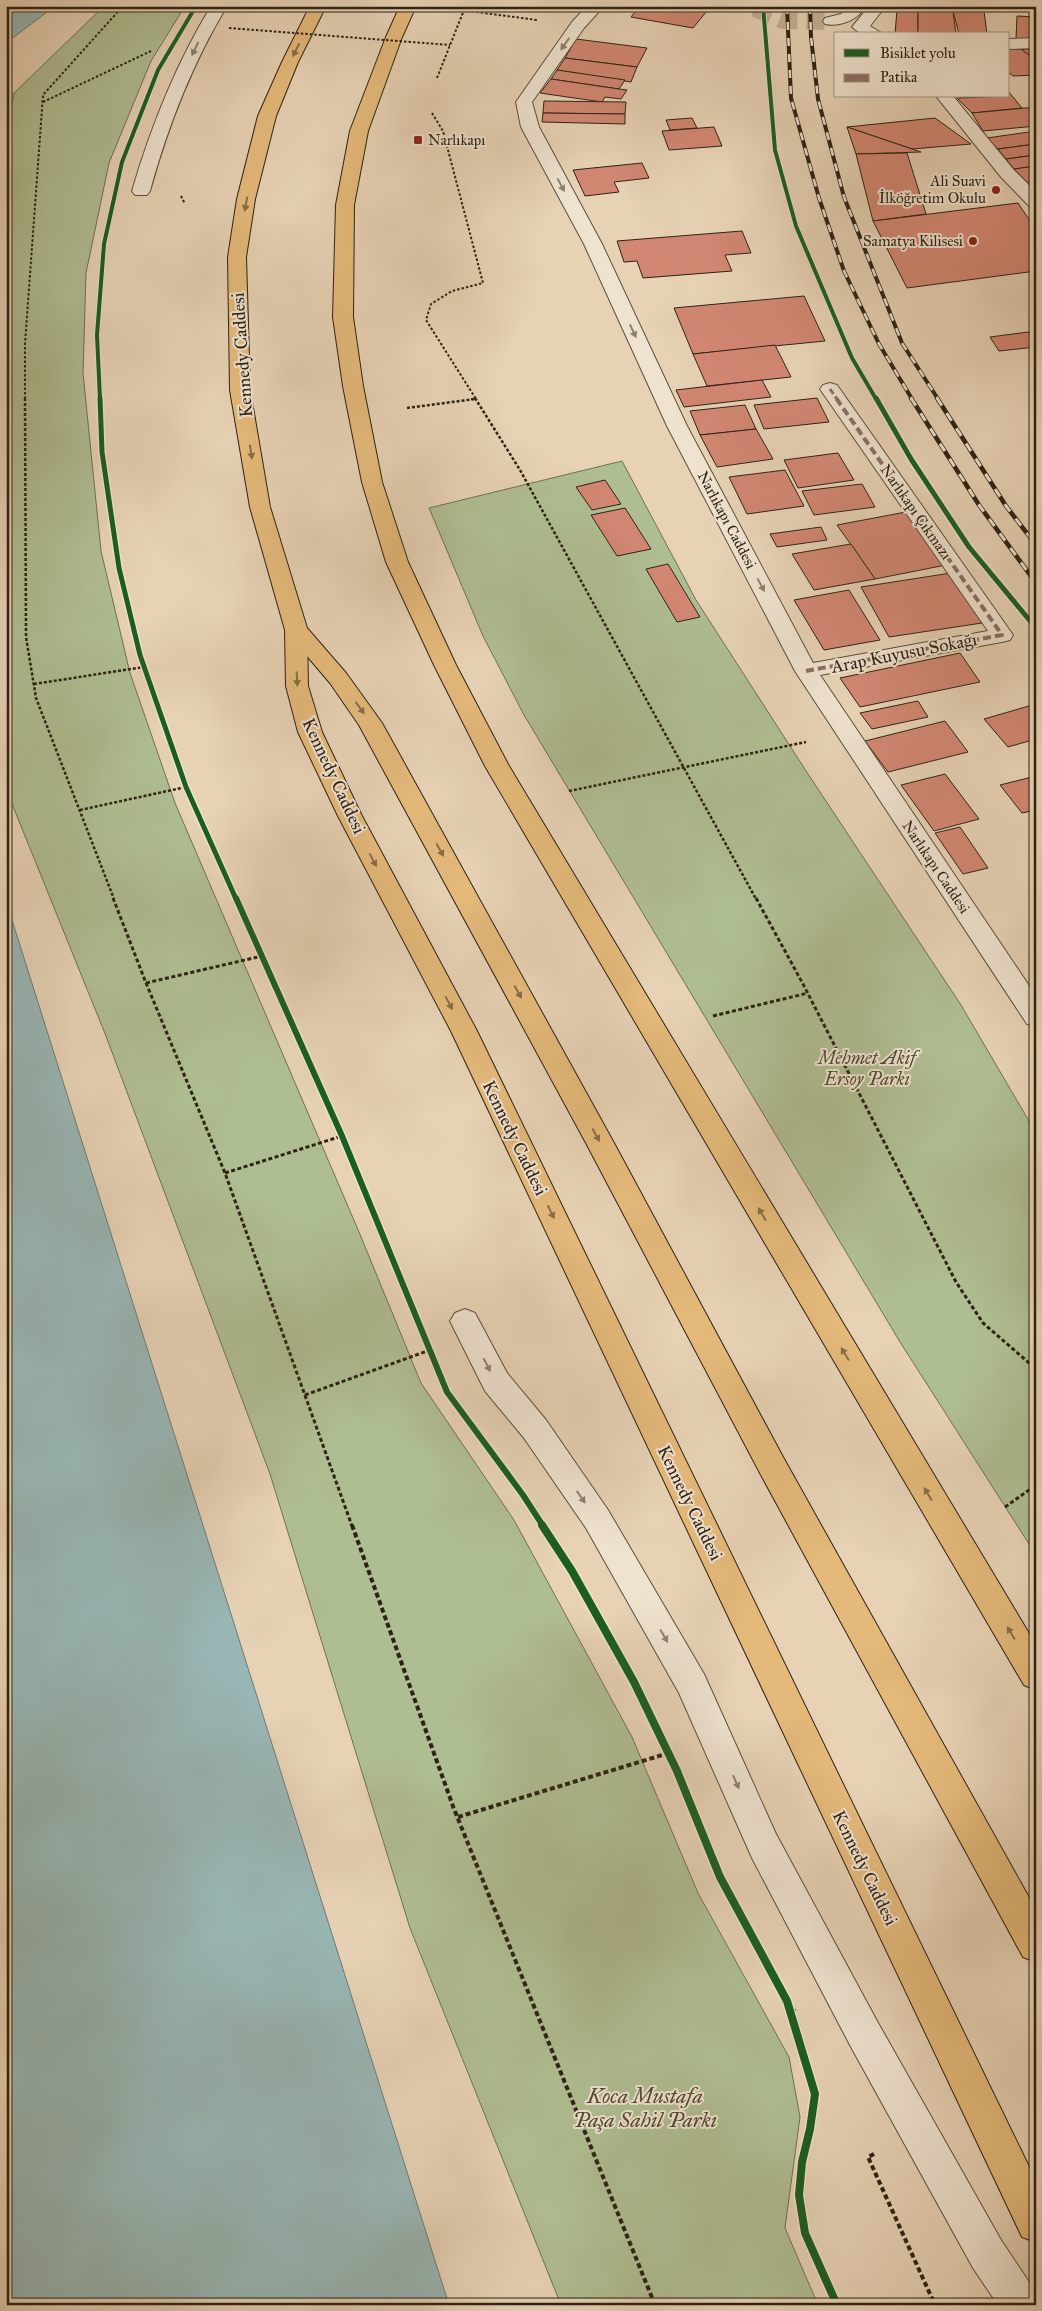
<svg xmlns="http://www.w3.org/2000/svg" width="1042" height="2311" viewBox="0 0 1042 2311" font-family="'IM FELL Great Primer',serif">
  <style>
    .green { fill: #afbd92; stroke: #6e7054 }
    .water { fill: #98b6b4; stroke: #6d7b74 }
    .building { fill: #d28773; stroke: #2d2215 }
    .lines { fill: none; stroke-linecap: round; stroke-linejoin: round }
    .street-tunnel { stroke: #c2af95; stroke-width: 18; stroke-dasharray: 18 9; stroke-linecap: butt }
    .lane-casing { stroke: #5c4e3d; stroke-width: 2 }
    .street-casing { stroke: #5c4e3d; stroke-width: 2 }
    .primary-casing { stroke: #2d2215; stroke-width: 2 }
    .highway-casing { stroke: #2d2215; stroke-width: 2 }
    .path-far3 { stroke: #2d2215; stroke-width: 2; stroke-dasharray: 2.5 2; stroke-linecap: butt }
    .path-far2 { stroke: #2d2215; stroke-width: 2.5; stroke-dasharray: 3 2; stroke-linecap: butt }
    .path-far1 { stroke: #2d2215; stroke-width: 3; stroke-dasharray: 4 2.5; stroke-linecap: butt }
    .path { stroke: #2d2215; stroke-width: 4; stroke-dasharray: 5 3; stroke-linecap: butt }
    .lane { fill: #efe2cf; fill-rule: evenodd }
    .street { fill: #efe2cf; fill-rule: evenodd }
    .primary { fill: #e4b97a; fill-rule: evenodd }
    .highway { fill: #e4b97a; fill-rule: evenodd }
    .rail-far1-casing { stroke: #2d2215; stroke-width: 4 }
    .rail-casing { stroke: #2d2215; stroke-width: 4.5 }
    .rail-far1 { stroke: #efe2cf; stroke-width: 2.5; stroke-dasharray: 8; stroke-linecap: butt }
    .rail { stroke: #efe2cf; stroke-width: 3; stroke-dasharray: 9; stroke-linecap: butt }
    .path-bridge { stroke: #2d2215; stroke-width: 2; stroke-dasharray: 2.5 2; stroke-linecap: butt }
    .quiet-far1 { stroke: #8d6e63; stroke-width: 3; stroke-dasharray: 6 3; stroke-linecap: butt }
    .quiet { stroke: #8d6e63; stroke-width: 4; stroke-dasharray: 8 4; stroke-linecap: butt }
    .cycleway-far3-casing { stroke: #efe2cf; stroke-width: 5.5 }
    .cycleway-far2-casing { stroke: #efe2cf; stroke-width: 8 }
    .cycleway-far1-casing { stroke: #efe2cf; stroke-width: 9 }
    .cycleway-casing { stroke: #efe2cf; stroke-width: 11 }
    .cycleway-far3 { stroke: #1b5e20; stroke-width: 4 }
    .cycleway-far2 { stroke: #1b5e20; stroke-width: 5 }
    .cycleway-far1 { stroke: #1b5e20; stroke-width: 6 }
    .cycleway { stroke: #1b5e20; stroke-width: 8 }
    .oneway { fill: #8e8272 }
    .oneway2 { fill: #886e48 }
    .poi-dot { fill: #8f2418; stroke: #efe2cf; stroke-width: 2 }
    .labels { text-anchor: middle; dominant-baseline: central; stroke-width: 4; stroke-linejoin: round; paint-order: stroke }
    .far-poi-label { font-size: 15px; fill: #2d2215; stroke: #efe2cf; text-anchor: end }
    .far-street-label { font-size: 15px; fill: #2d2215; stroke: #efe2cf }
    .street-label { font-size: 18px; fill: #2d2215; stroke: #efe2cf }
    .park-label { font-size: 18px; font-style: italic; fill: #4e4934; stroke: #efe2cf }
    .near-park-label { font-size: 21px; font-style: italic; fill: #4e4934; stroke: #efe2cf }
  </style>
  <rect width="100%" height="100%" fill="#e7d2b5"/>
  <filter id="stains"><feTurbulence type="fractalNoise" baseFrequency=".004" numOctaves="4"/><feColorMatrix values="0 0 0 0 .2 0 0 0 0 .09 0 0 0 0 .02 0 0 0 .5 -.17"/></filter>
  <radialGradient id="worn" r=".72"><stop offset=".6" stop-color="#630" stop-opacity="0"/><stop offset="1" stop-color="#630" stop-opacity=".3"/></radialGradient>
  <!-- green -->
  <g class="green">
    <polygon points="104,6 185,6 151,61 109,163 86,273 83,373 101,551 130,673 175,803 359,1232 421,1383 514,1520 632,1737 698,1893 789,2057 800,2117 785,2228 818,2305 561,2305 410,1928 270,1474 106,1036 6,789 6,138 14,93"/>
    <polygon points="622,461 696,600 808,774 961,1005 1036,1133 1036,1555 900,1342 524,715 483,636 429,508"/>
  </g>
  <!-- water -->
  <g class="water">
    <polygon points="6,6 55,6 6,43"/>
    <polygon points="6,901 449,2305 6,2305"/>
  </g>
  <!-- building -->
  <g class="building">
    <polygon points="640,6 711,6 693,28 631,17"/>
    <polygon points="897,10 918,11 918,34 895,34"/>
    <polygon points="918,11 953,11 956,34 918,34"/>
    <polygon points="953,11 984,11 987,34 959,34"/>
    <polygon points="1017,16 1036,17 1036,40 1016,39"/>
    <polygon points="576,39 647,48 637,67 565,58"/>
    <polygon points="1008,49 1021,49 1036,60 1036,75 1013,76 1008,72"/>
    <polygon points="1021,49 1036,49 1036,60"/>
    <polygon points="565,58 637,67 631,82 557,70"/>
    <polygon points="557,70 625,80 619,89 551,79"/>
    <polygon points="551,79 619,89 627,90 621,99 605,97 602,102 540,93"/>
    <polygon points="1008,91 1022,108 972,113 957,98 1008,96"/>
    <polygon points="544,101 626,102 625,114 543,113"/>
    <polygon points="1036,107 1036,126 983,131 972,113"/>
    <polygon points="543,113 625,114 625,124 542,122"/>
    <polygon points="692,118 697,128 670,130 666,120"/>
    <polygon points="935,118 971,144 912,149 847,127"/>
    <polygon points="714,127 722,146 669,150 662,131"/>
    <polygon points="847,127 912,149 921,152 856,154"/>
    <polygon points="1036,131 1036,144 998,149 987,138"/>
    <polygon points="1036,144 1036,155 1006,159 998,149"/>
    <polygon points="907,153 926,214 873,221 856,154"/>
    <polygon points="1036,155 1036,166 1014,169 1006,159"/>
    <polygon points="642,163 649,178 614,182 619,192 585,196 573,170"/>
    <polygon points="1036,166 1036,181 1027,182 1014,169"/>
    <polygon points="1018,203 1036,230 1036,271 907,288 873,221"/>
    <polygon points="742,231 751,253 725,255 732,271 643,278 637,261 624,262 617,241"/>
    <polygon points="804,296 825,341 693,354 674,308"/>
    <polygon points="1036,331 1036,347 999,351 990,337"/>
    <polygon points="775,345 791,377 707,386 693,354"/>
    <polygon points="762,380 771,397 684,407 676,390"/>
    <polygon points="817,398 829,422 764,429 754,405"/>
    <polygon points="745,405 756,429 700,435 690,411"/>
    <polygon points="756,429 773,459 717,467 700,435"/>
    <polygon points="838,453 854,480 798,488 784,460"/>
    <polygon points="785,470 804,506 747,514 729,477"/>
    <polygon points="605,480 621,504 592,510 576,487"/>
    <polygon points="862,484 875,507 814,515 802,491"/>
    <polygon points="625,508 651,549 617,556 591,515"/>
    <polygon points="906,512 946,565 875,579 837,525"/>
    <polygon points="821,527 827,540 777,547 770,534"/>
    <polygon points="851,544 875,579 814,590 792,554"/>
    <polygon points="668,564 700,617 677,622 646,569"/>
    <polygon points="951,573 982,623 889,637 861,587"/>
    <polygon points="849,590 880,640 824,650 794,600"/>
    <polygon points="960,653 980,682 860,707 840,678"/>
    <polygon points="918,701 928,717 872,729 860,713"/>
    <polygon points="1036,704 1036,739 1008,747 984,719"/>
    <polygon points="945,721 968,752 888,772 865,741"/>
    <polygon points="945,774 979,819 934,831 901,785"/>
    <polygon points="1036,776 1036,810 1022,813 1000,785"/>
    <polygon points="960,827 988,868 963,874 935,833"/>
  </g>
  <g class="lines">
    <!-- street-tunnel -->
    <polyline class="street-tunnel" points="755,8 783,20 831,21"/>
    <defs>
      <g id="lane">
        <path d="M211,6H227C192,64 168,126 150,191L147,195H135L132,191C151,126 176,64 211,6Z"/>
        <polygon points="465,1309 475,1313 507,1373 546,1420 608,1510 704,1674 776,1834 877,2021 1001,2240 1035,2291 1036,2305 998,2305 973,2268 851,2047 752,1858 679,1693 586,1528 524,1438 485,1391 450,1321 455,1313"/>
      </g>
      <g id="street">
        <polygon points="587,6 604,6 584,28 532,102 539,127 602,244 687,426 813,663 988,631 820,389 823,385 830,383 837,385 1013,635 1010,640 1002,642 820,675 1036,996 1036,1026 1027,1024 795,671 667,426 584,244 521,127 516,102 572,22"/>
        <path d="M745,6H762L763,8L761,11C754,13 749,12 745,6Z"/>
        <path d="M846,6H862V11C855,21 838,27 825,24L823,21L825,18L841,14L846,10Z"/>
        <polygon points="865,6 881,6 881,12 870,26 883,34 861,34 852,27 865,11"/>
        <polygon points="1036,38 1036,48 1008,49 1008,39"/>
        <polygon points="936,96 953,96 1013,169 1036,192 1036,208 1030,207 1001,177"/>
      </g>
      <polygon id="primary" points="296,623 304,625 307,630 308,686 322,732 362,816 477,1031 1036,2181 1036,2242 1022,2237 451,1031 338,816 298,732 286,686 285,630 288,625"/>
      <g id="highway">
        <polygon points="310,6 326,6 298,62 276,116 255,199 246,257 250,390 270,507 307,628 346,673 382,723 614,1143 783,1457 1036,1910 1036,1962 1023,1957 761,1475 586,1143 359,725 330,683 285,630 250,507 230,390 228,257 237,199 258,116 282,62"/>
        <polygon points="400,6 416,6 402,37 368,131 354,205 353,317 363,386 382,482 408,562 456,665 509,766 1036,1645 1036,1690 1024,1685 485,766 434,665 386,562 362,482 343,386 333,317 336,205 350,131 386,37"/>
      </g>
    </defs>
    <!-- lane casing -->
    <use href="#lane" class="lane-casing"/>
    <!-- street casing -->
    <use href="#street" class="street-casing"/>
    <!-- primary casing -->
    <use href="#primary" class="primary-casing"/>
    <!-- highway casing -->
    <use href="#highway" class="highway-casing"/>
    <!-- path-far3 -->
    <g class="path-far3">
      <polyline points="454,9 537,20"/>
      <polyline points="437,78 464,10"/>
      <polyline points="43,102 151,51"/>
      <polyline points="432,113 443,131 483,283 452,291 431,304 426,320 476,399"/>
      <polyline points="181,196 185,204"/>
      <polyline points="25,399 25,344 43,95 123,6"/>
      <polyline points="471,399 475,399"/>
    </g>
    <!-- path-far2 -->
    <g class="path-far2">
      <polyline points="25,398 26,637 36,698 114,899"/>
      <polyline points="475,398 520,470 756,899"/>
      <polyline points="407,408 475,399"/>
      <polyline points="34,684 144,667"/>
      <polyline points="569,791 806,742"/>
      <polyline points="80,810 186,787"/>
    </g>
    <!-- path-far1 -->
    <g class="path-far1">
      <polyline points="113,898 146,983 225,1173 352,1526"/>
      <polyline points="756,898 803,984 956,1282 983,1323 1036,1369"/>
      <polyline points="146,983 262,956"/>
      <polyline points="713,1016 808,993"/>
      <polyline points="225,1173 342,1136"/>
      <polyline points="305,1395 430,1350"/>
      <polyline points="1005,1507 1036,1485"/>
    </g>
    <!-- path -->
    <g class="path">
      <polyline points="352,1525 454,1809 655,2305"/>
      <polyline points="458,1817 669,1753"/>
      <polyline points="787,2001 796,2013"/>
      <polyline points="874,2154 868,2157 935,2305"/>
    </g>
    <!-- lane -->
    <use href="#lane" class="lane"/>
    <!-- street -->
    <use href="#street" class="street"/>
    <!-- primary -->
    <use href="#primary" class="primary"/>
    <!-- highway -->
    <use href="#highway" class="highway"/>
    <defs>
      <g id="rail-far1">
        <polyline points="787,6 791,98 819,198 844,271 879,344 912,399"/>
        <polyline points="810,6 811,37 818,99 844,197 902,343 938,399"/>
      </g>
      <g id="rail">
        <polyline points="911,398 979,505 1036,583"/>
        <polyline points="937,398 1006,506 1036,545"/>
      </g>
    </defs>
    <!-- rail-far1 casing -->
    <use href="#rail-far1" class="rail-far1-casing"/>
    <!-- rail casing -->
    <use href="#rail" class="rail-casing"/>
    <!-- rail-far1 -->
    <use href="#rail-far1" class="rail-far1"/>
    <!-- rail -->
    <use href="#rail" class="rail"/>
    <!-- path-bridge -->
    <polyline class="path-bridge" points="229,28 450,45"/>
    <!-- quiet-far1 -->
    <polyline class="quiet-far1" points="830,389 837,399"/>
    <!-- quiet -->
    <polyline class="quiet" points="806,671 1002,635 836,398"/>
    <defs>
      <g id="cycleway-far3">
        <polyline points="763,6 775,150 796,226 852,358 876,399"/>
        <polyline points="100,399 97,335 104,244 122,162 158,70 196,6"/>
      </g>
      <g id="cycleway-far2">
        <polyline points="100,398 102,452 119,568 140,655 186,787 236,899"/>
        <polyline points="876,398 911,459 969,547 1036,628"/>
      </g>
      <polyline id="cycleway-far1" points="236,898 342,1136 447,1392 523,1495 543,1526"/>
      <polyline id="cycleway" points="542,1525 572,1571 634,1682 677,1771 720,1877 787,2001 815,2094 810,2129 802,2162 799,2195 805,2233 837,2305"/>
    </defs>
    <!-- cycleway-far3 casing -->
    <use href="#cycleway-far3" class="cycleway-far3-casing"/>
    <!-- cycleway-far2 casing -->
    <use href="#cycleway-far2" class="cycleway-far2-casing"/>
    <!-- cycleway-far1 casing -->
    <use href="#cycleway-far1" class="cycleway-far1-casing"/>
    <!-- cycleway casing -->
    <use href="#cycleway" class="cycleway-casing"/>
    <!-- cycleway-far3 -->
    <use href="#cycleway-far3" class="cycleway-far3"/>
    <!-- cycleway-far2 -->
    <use href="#cycleway-far2" class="cycleway-far2"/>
    <!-- cycleway-far1 -->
    <use href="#cycleway-far1" class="cycleway-far1"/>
    <!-- cycleway -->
    <use href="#cycleway" class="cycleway"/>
  </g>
  <!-- one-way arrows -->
  <defs><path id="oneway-solid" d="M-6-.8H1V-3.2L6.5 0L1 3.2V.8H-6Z" transform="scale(1.25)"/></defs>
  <g class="oneway">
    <use href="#oneway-solid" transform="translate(565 44) rotate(125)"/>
    <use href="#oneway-solid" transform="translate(195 49) rotate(116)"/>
    <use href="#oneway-solid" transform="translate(561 185) rotate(62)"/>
    <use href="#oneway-solid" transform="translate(633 331) rotate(65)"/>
    <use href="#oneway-solid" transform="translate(761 585) rotate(62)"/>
    <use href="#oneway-solid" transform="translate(487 1365) rotate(63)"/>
    <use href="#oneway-solid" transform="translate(581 1497) rotate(55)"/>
    <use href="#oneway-solid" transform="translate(664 1636) rotate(60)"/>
    <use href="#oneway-solid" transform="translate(736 1782) rotate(66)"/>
  </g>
  <g class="oneway2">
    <use href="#oneway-solid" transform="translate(296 50) rotate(116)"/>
    <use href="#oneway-solid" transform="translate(246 204) rotate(100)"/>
    <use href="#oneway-solid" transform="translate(251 452) rotate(81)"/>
    <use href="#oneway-solid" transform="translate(297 679) rotate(87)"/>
    <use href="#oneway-solid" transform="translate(360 708) rotate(54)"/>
    <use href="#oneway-solid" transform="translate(440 850) rotate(61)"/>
    <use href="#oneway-solid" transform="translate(373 860) rotate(62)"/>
    <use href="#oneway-solid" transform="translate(518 992) rotate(61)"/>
    <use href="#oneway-solid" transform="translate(449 1003) rotate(62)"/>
    <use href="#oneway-solid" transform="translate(596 1135) rotate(61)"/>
    <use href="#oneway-solid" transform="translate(551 1212) rotate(64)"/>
    <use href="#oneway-solid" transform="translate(762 1214) rotate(-121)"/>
    <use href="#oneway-solid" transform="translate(845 1354) rotate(-121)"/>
    <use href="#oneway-solid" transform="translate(928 1494) rotate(-121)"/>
    <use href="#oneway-solid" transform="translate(1011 1633) rotate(-121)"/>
  </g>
  <!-- markers -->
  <g class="poi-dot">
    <rect x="413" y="135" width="10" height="10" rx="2.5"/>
    <circle cx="996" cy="190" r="5"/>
    <circle cx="973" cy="241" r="5"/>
  </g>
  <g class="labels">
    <!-- far-poi labels -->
    <g class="far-poi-label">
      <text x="428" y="140" text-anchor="start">Narlıkapı</text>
      <text x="986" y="181">Ali Suavi<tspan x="986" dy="17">İlköğretim Okulu</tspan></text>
      <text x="963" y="241">Samatya Kilisesi</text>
    </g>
    <!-- far-street labels -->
    <g class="far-street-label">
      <text transform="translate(916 512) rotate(55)">Narlıkapı Çıkmazı</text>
      <text transform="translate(727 520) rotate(62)">Narlıkapı Caddesi</text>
      <text transform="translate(936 867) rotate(56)">Narlıkapı Caddesi</text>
    </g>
    <!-- street labels -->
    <g class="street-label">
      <text transform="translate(242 355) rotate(-94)">Kennedy Caddesi</text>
      <text transform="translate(904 653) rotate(-11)">Arap Kuyusu Sokağı</text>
      <text transform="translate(334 776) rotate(65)">Kennedy Caddesi</text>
      <text transform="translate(515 1138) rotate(64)">Kennedy Caddesi</text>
      <text transform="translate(690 1503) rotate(64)">Kennedy Caddesi</text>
      <text transform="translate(865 1868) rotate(64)">Kennedy Caddesi</text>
    </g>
    <!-- park labels -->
    <g class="park-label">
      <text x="867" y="1058">Mehmet Akif<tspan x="867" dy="21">Ersoy Parkı</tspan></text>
    </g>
    <!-- near-park labels -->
    <g class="near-park-label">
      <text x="645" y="2096">Koca Mustafa<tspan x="645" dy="24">Paşa Sahil Parkı</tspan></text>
    </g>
  </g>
  <!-- margin -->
  <rect width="1042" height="2311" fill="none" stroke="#e7d2b5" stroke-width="25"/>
  <rect x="8" y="8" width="1027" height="2296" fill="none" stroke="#2d2215" stroke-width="2.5"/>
  <rect x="12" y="12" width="1017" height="2286" fill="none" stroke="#2d2215"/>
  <!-- legend -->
  <rect x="834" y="32" width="175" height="65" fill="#efe2cf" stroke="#a19585"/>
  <rect x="844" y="49" width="25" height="8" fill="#1b5e20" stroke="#a19585"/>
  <text x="880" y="58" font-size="15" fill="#2d2215">Bisiklet yolu</text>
  <rect x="844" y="74" width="25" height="8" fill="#8d6e63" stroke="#a19585"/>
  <text x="880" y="82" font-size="15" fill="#2d2215">Patika</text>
  <rect width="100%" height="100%" filter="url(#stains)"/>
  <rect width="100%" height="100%" fill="url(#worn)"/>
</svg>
